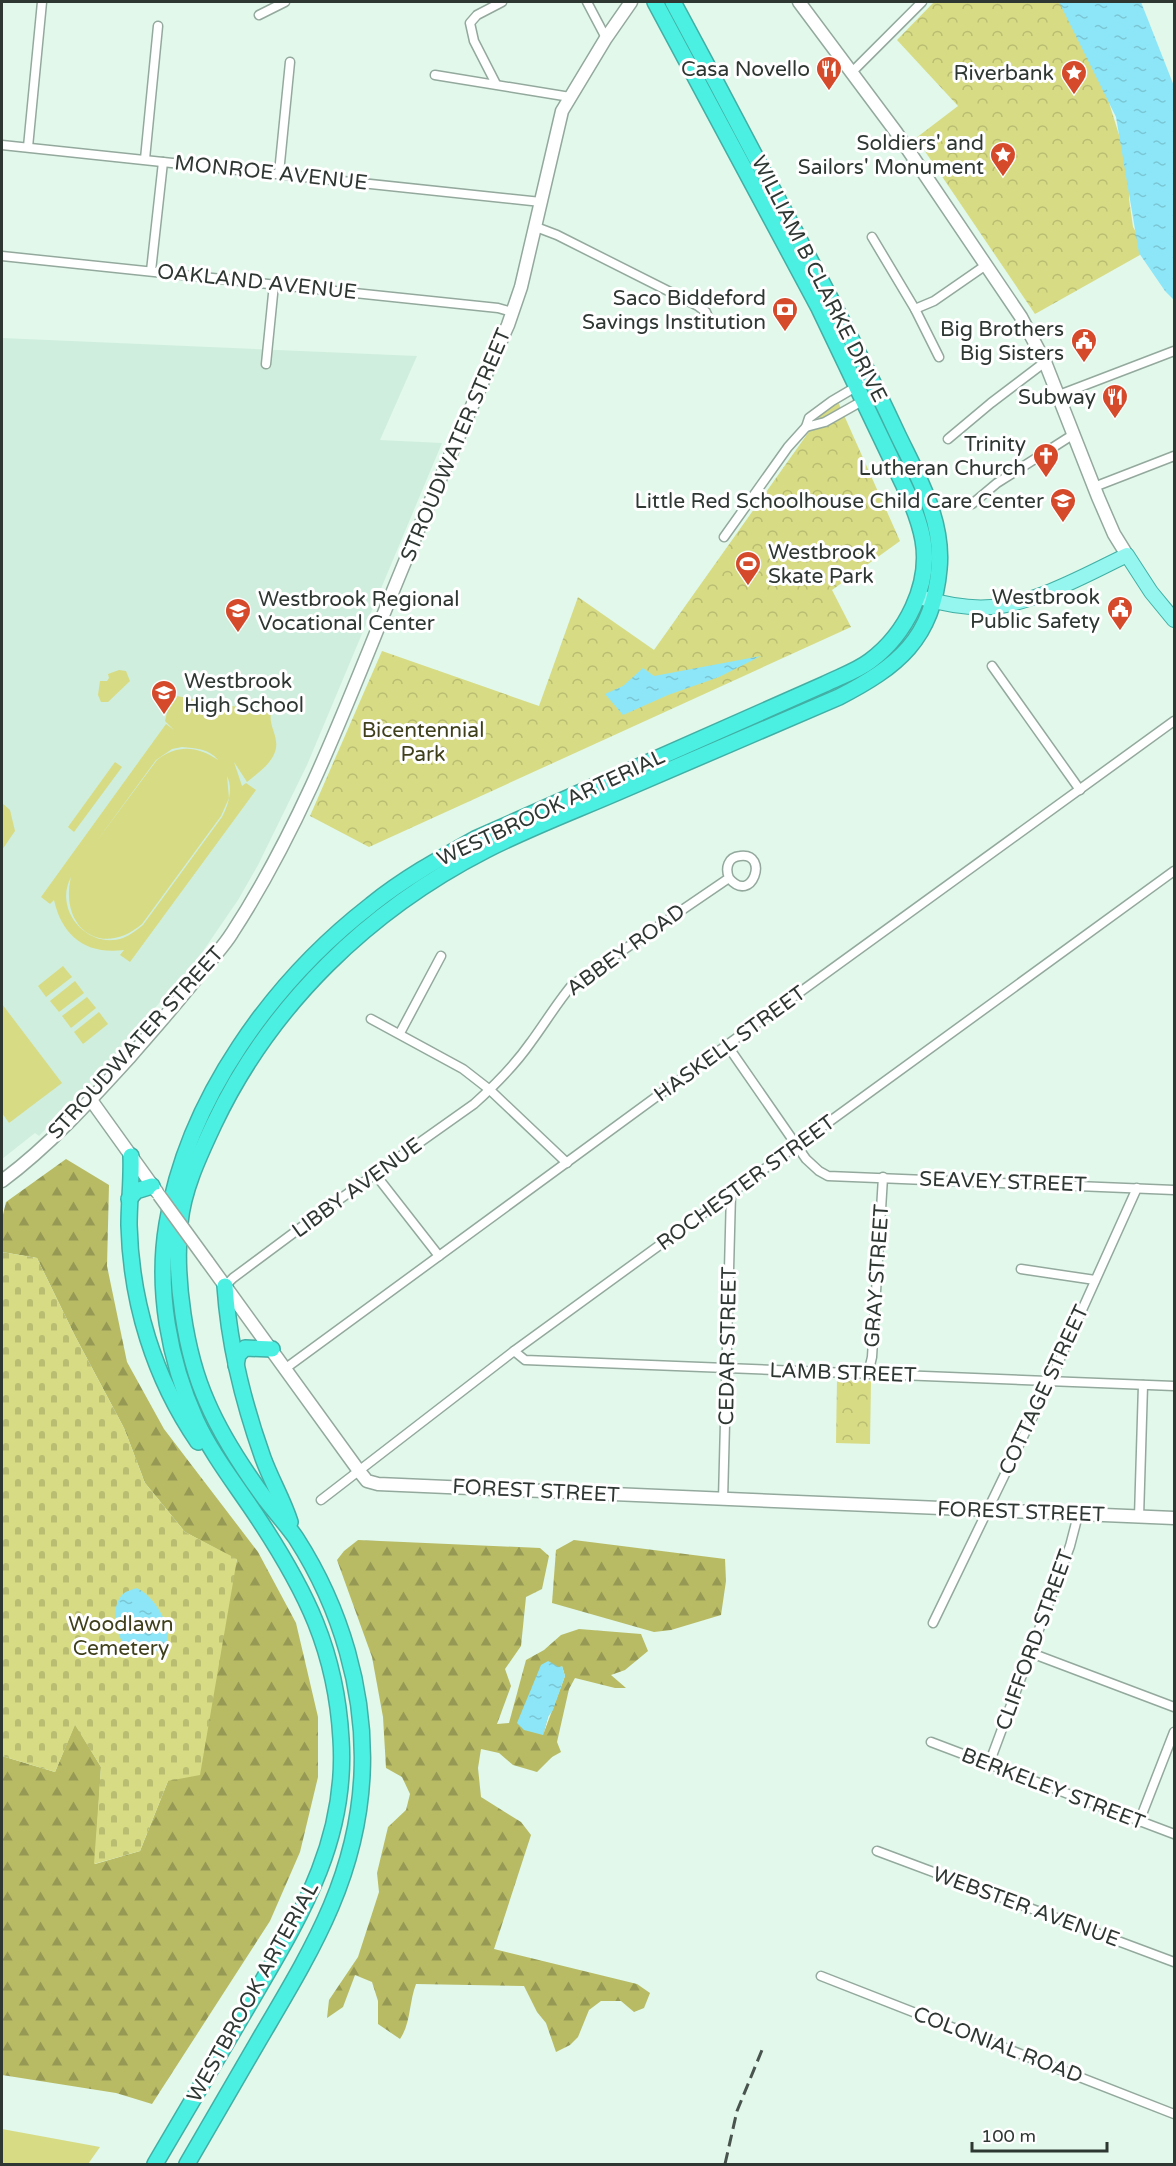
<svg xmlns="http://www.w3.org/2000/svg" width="1176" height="2166" viewBox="0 0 1176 2166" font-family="'Varela Round',sans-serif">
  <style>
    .built { fill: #d0eedd }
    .green { fill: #d7db84; fill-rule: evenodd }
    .forest { fill: url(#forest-firs); fill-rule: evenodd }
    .cemetery { fill: url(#cemetery-stones) }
    .park { fill: url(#park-crowns) }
    .water { fill: url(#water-ripples) }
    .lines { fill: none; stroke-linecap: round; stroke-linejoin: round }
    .street-casing { stroke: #94a99d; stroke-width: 11 }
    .secondary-casing { stroke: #94a99d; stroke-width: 15 }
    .primary-casing { stroke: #42afa5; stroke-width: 16 }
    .highway-casing { stroke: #42afa5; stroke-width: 18 }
    .street { stroke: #fff; stroke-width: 8 }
    .secondary { stroke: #fff; stroke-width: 12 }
    .primary { stroke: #94f6ee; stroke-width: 14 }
    .highway { stroke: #4cf0e2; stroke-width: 15 }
    .rail { stroke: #4a544f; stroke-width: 3; stroke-dasharray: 12 6; stroke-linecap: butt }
    .secondary-bridge-casing { stroke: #94a99d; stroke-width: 15; stroke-linecap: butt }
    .secondary-bridge { stroke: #fff; stroke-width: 12 }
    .labels { text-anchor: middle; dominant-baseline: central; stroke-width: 6; stroke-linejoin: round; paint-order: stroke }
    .poi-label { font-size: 21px; fill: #2f3733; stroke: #fff; text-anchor: end }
    .street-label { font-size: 21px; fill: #2f3733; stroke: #fff }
    .park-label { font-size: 21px; fill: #3f401b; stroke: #fff }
  </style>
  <defs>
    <pattern id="forest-firs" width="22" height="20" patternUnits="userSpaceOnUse" patternTransform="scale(1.5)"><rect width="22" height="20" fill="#b8bb64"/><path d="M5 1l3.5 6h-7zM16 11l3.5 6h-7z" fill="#969953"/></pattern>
    <pattern id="cemetery-stones" width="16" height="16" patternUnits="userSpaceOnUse" patternTransform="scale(1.5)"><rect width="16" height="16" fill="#d7db84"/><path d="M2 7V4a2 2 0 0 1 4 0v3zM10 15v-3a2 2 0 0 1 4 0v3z" fill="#b9bd72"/></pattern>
    <pattern id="park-crowns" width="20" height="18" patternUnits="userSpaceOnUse" patternTransform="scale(1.5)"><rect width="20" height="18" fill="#d7db84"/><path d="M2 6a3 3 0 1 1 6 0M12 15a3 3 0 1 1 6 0" fill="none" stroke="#b9bd72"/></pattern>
    <pattern id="water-ripples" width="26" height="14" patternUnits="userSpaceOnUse" patternTransform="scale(1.5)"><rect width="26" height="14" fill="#8de6f8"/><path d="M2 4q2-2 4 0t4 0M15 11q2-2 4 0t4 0" fill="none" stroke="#7ac6d5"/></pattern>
  </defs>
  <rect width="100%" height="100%" fill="#e1f8eb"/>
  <!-- built -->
  <polygon class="built" points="2,338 417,356 380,440 442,443 307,765 258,865 238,900 199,957 98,1074 39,1136 35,1133 2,1159"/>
  <!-- green -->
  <g class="green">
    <polygon points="119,670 126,671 130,681 108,702 101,702 98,695 100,681 107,681 109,678 108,674"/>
    <path d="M171,695L271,713C269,724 275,731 276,741C279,759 259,772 247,782L234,762L242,786L246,783L256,790L130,962L120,955L124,950C86,955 62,936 54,900L50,904L41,897L166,724L174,730L165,721ZM182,747C196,748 209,749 218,760C198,746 177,744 157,760L96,842L156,760L172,749ZM227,776C233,788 229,804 222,817L143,925C137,930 130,935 123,938C88,950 53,910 71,877C59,927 101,959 142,924L221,816L229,798Z"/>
    <polygon points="115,762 122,767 74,832 68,827"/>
    <polygon points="2,803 10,810 15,831 2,850"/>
    <polygon points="63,966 72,977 46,997 38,986"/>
    <polygon points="75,981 84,993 59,1012 50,1001"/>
    <polygon points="87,997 96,1008 71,1028 62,1016"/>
    <polygon points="2,1004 62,1083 9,1123 2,1113"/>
    <polygon points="99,1012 108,1024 83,1044 74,1032"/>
    <polygon points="2,2129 100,2147 88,2164 2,2164"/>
  </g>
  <!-- forest -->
  <g class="forest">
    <polygon points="66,1159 109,1185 107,1266 127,1362 164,1429 258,1552 296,1623 318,1717 318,1777 300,1852 270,1921 152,2104 116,2093 2,2075 2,1756 55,1772 75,1724 101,1767 95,1864 140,1851 168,1781 237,1560 185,1532 145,1483 124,1428 75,1336 37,1258 2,1252 2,1219 6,1202"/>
    <path d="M358,1540L540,1548L549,1556L542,1589L526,1597L521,1646L505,1669L511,1686L497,1724L509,1723L526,1660L544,1650L561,1635L579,1629L641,1634L648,1651L625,1670L611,1675L626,1688H615L575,1678L569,1689L557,1742L561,1752L552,1757L537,1772L513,1765L499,1753L481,1749L478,1768L481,1797L521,1822L531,1835L494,1949L637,1984L650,1993L644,2008L634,2012L621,2001H601L589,2010L578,2037L570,2045L556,2052L546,2023L537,2012L524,1986L416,1984C409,2002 411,2023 400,2039L378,2024V2001L372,1982L355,1975L343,2007L327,2018L329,2000L358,1957L379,1892L377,1873L388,1827L406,1810L410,1794L402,1777L386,1768L383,1717L372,1657L337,1560L344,1551ZM562,1666L565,1676L543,1735Z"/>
    <polygon points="574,1540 725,1559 726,1581 721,1615 671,1630 654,1632 552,1603 556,1550"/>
  </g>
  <!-- cemetery -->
  <polygon class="cemetery" points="2,1252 37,1258 75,1336 124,1428 145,1483 185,1532 237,1559 200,1775 168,1781 140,1851 94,1864 101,1767 75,1725 55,1772 2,1756"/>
  <!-- park -->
  <g class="park">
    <polygon points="934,2 1062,2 1106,93 1129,167 1129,199 1133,227 1147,251 1035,314 916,138 958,106 897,40"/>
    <polygon points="835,395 900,541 832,590 851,627 369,847 310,816 382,651 539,706 578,597 654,650"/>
    <polygon points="837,1380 871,1381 870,1444 836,1443"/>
  </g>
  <!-- water -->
  <g class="water">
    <polygon points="1059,2 1141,2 1174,86 1174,300 1165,291 1139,253 1116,117"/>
    <polygon points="761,656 719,677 668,695 623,715 605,694 623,686 643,668 654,676"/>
    <path d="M136,1588C152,1593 176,1629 165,1645C161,1651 155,1652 148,1653C141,1653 131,1651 126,1646C115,1635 110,1606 123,1594C126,1591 132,1590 136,1588Z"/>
    <polygon points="548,1661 559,1667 562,1666 565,1676 553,1710 548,1717 543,1735 524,1730 517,1723 541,1665"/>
  </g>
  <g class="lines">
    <defs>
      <g id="street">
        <polyline points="587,2 606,38"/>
        <polyline points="259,15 285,2"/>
        <polyline points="852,72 922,2"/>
        <polyline points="435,75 570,97"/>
        <polyline points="496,84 474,41 470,23 477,15 502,2"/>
        <polyline points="2,145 541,202"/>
        <polyline points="28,147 42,2"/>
        <polyline points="145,159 158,26"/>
        <polyline points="279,173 290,62"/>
        <polyline points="536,227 557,235 698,306 706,312 711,324"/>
        <polyline points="872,237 915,309 939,357"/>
        <polyline points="2,256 498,308 512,312"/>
        <polyline points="151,271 163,162"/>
        <polyline points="915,309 934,301 986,265"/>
        <polyline points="266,364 274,284"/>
        <polyline points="1059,395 1174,351"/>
        <polyline points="806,427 825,422 864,400"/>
        <polyline points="948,439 991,403 1045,362"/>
        <polyline points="1094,487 1174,456"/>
        <polyline points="972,504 997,483 1074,434"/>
        <polyline points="724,537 788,447 806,427 809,418 832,401 871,378"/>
        <polyline points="992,666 1080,790"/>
        <polyline points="371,1019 463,1069 490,1090 567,1163"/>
        <polyline points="400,1033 441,956"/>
        <polyline points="727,1045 806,1159 819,1171 828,1176 1174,1190"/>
        <polyline points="375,1174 439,1256"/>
        <polyline points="1021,1269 1095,1280"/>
        <path d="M225,1286L233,1278L323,1211L474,1104C494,1086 515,1065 531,1042C545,1023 557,1003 572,985L729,878C752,906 770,852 740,856C728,857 725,868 729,878"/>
        <polyline points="514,1351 525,1360 1174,1386"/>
        <polyline points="286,1368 727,1045 1174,721"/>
        <polyline points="868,1374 872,1357 883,1177"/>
        <polyline points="321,1500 514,1351 1174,871"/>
        <polyline points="723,1500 731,1193"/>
        <polyline points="1139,1517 1143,1385"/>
        <polyline points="933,1623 1050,1381 1137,1188"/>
        <polyline points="1031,1653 1174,1707"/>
        <polyline points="931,1742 1174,1834"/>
        <polyline points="989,1764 1070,1546 1078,1515"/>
        <polyline points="1139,1822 1174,1732"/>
        <polyline points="877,1851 1174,1962"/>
        <polyline points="821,1976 1174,2114"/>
      </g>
      <g id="secondary">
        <polyline points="799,2 896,132 1021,317 1045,362 1098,497 1114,534 1127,555"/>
        <polyline points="91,1100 157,1192"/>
        <path d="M2,1181C49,1146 89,1102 129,1058C154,1029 180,1000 204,969C213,957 224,946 232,933C303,824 348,701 397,581C432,495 470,410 508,325L521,287L562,111L606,38L631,2"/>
        <polyline points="207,1261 359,1471 367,1481 378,1484 1174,1518"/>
      </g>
      <path id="primary" d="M923,598C944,604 968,609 991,607C1034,604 1088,574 1127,555L1151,592L1174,620"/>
      <g id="highway">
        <path d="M131,1156C132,1179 129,1202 129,1225C131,1302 154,1378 198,1442"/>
        <polyline points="129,1199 136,1191 152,1186"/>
        <path d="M225,1286C229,1345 243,1402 263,1458C271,1480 283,1500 290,1522"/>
        <polyline points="236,1365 238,1355 245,1348 272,1349"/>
        <path d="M155,2164C185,2113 215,2062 245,2011C296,1923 348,1845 341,1739C336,1650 306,1591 258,1518C237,1486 212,1455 196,1420C169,1360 156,1289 167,1224C187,1099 273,981 371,905C403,879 439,859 475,839L825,684C839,677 857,671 870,661C906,634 931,585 923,540C920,523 914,508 907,492L819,308L655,2"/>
        <path d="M187,2164C211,2123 235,2081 259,2040C310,1953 357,1879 362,1775C366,1692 341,1608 296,1538C287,1525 276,1513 266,1500C244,1470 222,1437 207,1402C185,1353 174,1277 180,1223C183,1189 200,1154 214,1124C271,1004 369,910 486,850C529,828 574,811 618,792C692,760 765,729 839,697C897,667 933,639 939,569C944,520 917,475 897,433C869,373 840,316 809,258C764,173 719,87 673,2"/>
      </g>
    </defs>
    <!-- street casing -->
    <use href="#street" class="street-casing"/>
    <!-- secondary casing -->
    <use href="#secondary" class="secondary-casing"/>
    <!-- primary casing -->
    <use href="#primary" class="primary-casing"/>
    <!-- highway casing -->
    <use href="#highway" class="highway-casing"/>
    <!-- street -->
    <use href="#street" class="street"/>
    <!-- secondary -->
    <use href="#secondary" class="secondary"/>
    <!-- primary -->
    <use href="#primary" class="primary"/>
    <!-- highway -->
    <use href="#highway" class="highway"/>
    <!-- rail -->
    <polyline class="rail" points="725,2164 737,2111 762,2050"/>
    <defs>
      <polyline id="secondary-bridge" points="159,1195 207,1261"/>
    </defs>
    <!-- secondary-bridge casing -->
    <use href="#secondary-bridge" class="secondary-bridge-casing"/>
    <!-- secondary-bridge -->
    <use href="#secondary-bridge" class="secondary-bridge"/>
  </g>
  <!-- icons -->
  <defs>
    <symbol id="restaurant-pin" viewBox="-11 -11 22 30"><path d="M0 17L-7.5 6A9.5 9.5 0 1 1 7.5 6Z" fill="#d44a2a" stroke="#fff"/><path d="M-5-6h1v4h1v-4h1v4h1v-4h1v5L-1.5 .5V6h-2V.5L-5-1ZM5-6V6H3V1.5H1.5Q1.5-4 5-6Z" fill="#fff"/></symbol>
    <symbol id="sight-pin" viewBox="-11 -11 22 30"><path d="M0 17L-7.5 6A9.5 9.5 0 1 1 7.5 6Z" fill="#d44a2a" stroke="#fff"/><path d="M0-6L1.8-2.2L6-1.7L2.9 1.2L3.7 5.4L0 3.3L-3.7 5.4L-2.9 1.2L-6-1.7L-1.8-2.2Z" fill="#fff"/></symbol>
    <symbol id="bank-pin" viewBox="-11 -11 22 30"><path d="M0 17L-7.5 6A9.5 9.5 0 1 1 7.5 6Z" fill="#d44a2a" stroke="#fff"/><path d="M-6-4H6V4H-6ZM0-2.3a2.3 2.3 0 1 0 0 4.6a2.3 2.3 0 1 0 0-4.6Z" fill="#fff"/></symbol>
    <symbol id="civic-pin" viewBox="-11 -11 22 30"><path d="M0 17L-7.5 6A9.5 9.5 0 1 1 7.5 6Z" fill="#d44a2a" stroke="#fff"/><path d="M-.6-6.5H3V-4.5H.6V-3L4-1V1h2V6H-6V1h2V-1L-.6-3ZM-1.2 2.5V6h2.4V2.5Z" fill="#fff"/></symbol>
    <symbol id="church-pin" viewBox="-11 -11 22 30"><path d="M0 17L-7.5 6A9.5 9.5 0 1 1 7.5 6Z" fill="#d44a2a" stroke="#fff"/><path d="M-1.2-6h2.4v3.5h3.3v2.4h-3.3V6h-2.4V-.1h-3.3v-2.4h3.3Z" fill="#fff"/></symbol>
    <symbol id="school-pin" viewBox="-11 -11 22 30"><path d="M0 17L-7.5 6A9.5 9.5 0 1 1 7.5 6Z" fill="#d44a2a" stroke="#fff"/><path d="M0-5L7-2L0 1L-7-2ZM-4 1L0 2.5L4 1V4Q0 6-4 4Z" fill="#fff"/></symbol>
    <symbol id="stadium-pin" viewBox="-11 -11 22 30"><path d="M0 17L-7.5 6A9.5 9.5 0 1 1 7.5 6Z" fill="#d44a2a" stroke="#fff"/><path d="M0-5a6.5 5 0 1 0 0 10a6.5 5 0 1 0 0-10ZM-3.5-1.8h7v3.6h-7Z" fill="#fff"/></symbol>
  </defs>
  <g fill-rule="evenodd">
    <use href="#restaurant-pin" x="814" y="54" width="30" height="40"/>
    <use href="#sight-pin" x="1059" y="58" width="30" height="40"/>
    <use href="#sight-pin" x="988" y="140" width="30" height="40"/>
    <use href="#bank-pin" x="770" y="295" width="30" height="40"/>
    <use href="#civic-pin" x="1069" y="326" width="30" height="40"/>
    <use href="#restaurant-pin" x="1100" y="382" width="30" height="40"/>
    <use href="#church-pin" x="1031" y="441" width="30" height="40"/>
    <use href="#school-pin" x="1048" y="486" width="30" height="40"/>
    <use href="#stadium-pin" x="733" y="549" width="30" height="40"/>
    <use href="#civic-pin" x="1105" y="594" width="30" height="40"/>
    <use href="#school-pin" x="223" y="596" width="30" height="40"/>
    <use href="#school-pin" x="149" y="678" width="30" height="40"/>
  </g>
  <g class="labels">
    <!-- poi labels -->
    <g class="poi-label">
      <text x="810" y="69">Casa Novello</text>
      <text x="1054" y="73">Riverbank</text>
      <text x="984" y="143">Soldiers' and<tspan x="984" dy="24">Sailors' Monument</tspan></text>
      <text x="766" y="298">Saco Biddeford<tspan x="766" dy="24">Savings Institution</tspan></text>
      <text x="1064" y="329">Big Brothers<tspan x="1064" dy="24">Big Sisters</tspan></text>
      <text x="1096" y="397">Subway</text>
      <text x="1026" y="444">Trinity<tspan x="1026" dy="24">Lutheran Church</tspan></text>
      <text x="1044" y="501">Little Red Schoolhouse Child Care Center</text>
      <text x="768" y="552" text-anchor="start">Westbrook<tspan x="768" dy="24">Skate Park</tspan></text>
      <text x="1100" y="597">Westbrook<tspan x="1100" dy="24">Public Safety</tspan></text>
      <text x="258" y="599" text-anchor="start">Westbrook Regional<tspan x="258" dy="24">Vocational Center</tspan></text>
      <text x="184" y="681" text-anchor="start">Westbrook<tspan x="184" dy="24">High School</tspan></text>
    </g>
    <!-- street labels -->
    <g class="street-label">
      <text transform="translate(271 173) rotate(6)">MONROE AVENUE</text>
      <text transform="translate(819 279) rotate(63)">WILLIAM B CLARKE DRIVE</text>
      <text transform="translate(257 282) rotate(6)">OAKLAND AVENUE</text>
      <text transform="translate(456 445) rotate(-67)">STROUDWATER STREET</text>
      <text transform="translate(551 808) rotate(-25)">WESTBROOK ARTERIAL</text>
      <text transform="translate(626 950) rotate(-36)">ABBEY ROAD</text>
      <text transform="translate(136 1043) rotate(-48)">STROUDWATER STREET</text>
      <text transform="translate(730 1044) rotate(-36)">HASKELL STREET</text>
      <text transform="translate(1003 1182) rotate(2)">SEAVEY STREET</text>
      <text transform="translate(746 1183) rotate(-36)">ROCHESTER STREET</text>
      <text transform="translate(357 1188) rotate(-36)">LIBBY AVENUE</text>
      <text transform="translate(877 1276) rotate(-86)">GRAY STREET</text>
      <text transform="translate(728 1346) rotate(-89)">CEDAR STREET</text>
      <text transform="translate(843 1373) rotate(2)">LAMB STREET</text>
      <text transform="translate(1044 1390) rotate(-65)">COTTAGE STREET</text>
      <text transform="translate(536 1491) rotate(3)">FOREST STREET</text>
      <text transform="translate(1021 1512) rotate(2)">FOREST STREET</text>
      <text transform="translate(1035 1640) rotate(-70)">CLIFFORD STREET</text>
      <text transform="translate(1053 1789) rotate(21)">BERKELEY STREET</text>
      <text transform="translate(1026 1907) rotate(20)">WEBSTER AVENUE</text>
      <text transform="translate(253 1992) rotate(-61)">WESTBROOK ARTERIAL</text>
      <text transform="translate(998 2045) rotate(21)">COLONIAL ROAD</text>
    </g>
    <!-- park labels -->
    <g class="park-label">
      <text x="423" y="730">Bicentennial<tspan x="423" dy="24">Park</tspan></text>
      <text x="121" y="1624">Woodlawn<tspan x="121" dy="24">Cemetery</tspan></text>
    </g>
  </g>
  <!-- border -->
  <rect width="1176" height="2166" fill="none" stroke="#2f3733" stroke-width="6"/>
  <!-- scale -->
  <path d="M972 2142v9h135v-9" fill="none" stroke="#2f3733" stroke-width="3"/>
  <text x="981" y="2142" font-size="18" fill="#2f3733" stroke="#ffffff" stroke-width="4.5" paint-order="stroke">100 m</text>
</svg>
